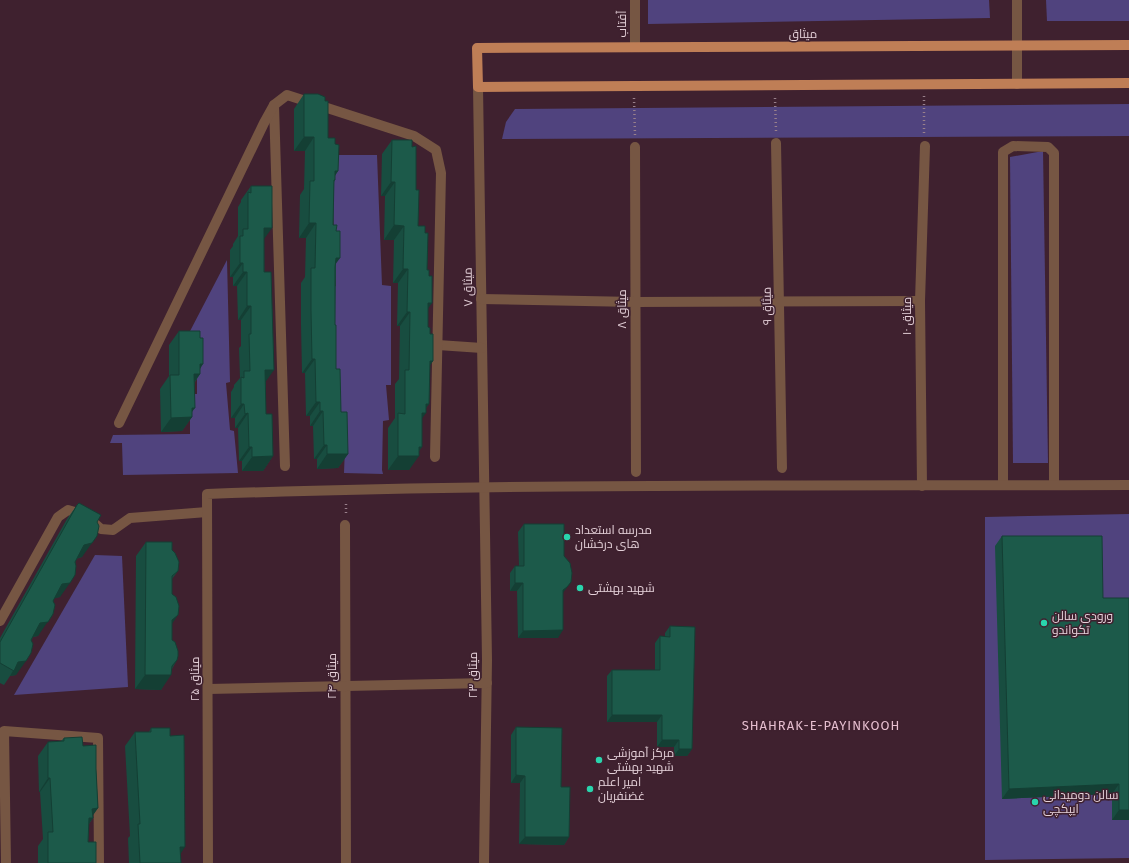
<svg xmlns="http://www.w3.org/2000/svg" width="1129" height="863" viewBox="0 0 1129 863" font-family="'Fira Sans',Cairo,sans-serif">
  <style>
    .park { fill: #50437e }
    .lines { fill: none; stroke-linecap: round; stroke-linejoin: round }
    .path { stroke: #99808b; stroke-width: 2.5; stroke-dasharray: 1 3; stroke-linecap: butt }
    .minor { stroke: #765643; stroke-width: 10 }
    .major { stroke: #bf7e56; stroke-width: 10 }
    .wall { fill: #184d40 }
    .shaded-wall { fill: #143f34 }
    .building { fill: #1c5a4a; stroke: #143f34 }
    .poi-dot { fill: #29d5ad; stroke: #3f212f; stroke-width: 1.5 }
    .labels { text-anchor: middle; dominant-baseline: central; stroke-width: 3; stroke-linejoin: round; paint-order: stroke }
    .street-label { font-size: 12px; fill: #e5d1d9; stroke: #3f212f }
    .poi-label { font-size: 12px; fill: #e5d1d9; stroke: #3f212f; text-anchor: start }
    .neighbourhood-label { font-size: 13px; letter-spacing: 1px; fill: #e6becf; stroke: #3f212f }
  </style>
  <rect width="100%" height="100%" fill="#3f212f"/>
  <!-- park -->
  <g class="park">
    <polygon points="648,0 989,0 990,18 648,24"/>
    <polygon points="1046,0 1129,0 1129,21 1047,21"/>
    <polygon points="1129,104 1129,136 502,139 506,122 515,109"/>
    <polygon points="1043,151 1048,463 1013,463 1010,157"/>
    <polygon points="331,155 377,155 382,285 391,286 391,385 386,385 389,420 383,421 382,470 383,474 344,473 346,420 338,420 328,288 336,286"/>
    <polygon points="227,260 230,382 226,383 230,430 234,431 238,473 123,475 122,443 110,443 113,435 190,434 190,394 197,394 197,339 188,335"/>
    <polygon points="1129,514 1129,858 985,860 985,517"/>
    <polygon points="95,555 122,556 128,687 14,695"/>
  </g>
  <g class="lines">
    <!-- path -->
    <g class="path">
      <polyline points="924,96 924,135"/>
      <polyline points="634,98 635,135"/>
      <polyline points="775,98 776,131"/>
      <polyline points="346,513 346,502"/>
    </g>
    <!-- minor -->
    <g class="minor">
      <polyline points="1017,0 1017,84"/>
      <polyline points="635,47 635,0"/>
      <polyline points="478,87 487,660 484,863"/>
      <polyline points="274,105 285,466"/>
      <polyline points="776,143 782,468"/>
      <polyline points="635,147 636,472"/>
      <polyline points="481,299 635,302 920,301"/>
      <polyline points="438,345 482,348"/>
      <polyline points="119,423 264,123 274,105 287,95 414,136 436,150 441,173 435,457"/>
      <polyline points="1003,485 1003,152 1013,146 1048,147 1054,153 1054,485"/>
      <polyline points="922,486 920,301 925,146"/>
      <polyline points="345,525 346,863"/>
      <polyline points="0,621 58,517 68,510 85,515 101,529 113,530 130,518 207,512"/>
      <polyline points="208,689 487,683"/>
      <polyline points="6,863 4,731 98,738 99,863"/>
      <path d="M208,863L207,494C514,483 822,486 1129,485"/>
    </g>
    <!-- major -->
    <polyline class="major" points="1129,45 477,48 478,87 1129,83"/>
  </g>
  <!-- wall -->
  <g class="wall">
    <polygon points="304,94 325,101 328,138 335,144 338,171 335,176 335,180 334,182 333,225 336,263 335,325 336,369 341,412 348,454 338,468 317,469 317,459 314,459 313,426 310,426 310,416 306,416 305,373 302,373 301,325 301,283 305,277 306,238 299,238 300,195 304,189 305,151 294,151 294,109"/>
    <polygon points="392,140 412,147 418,226 425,233 427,270 432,303 428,307 428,327 430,334 433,361 430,365 429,404 426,408 422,418 422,447 419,451 409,470 388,470 388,428 395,418 395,384 399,379 400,326 397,326 398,283 393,283 394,240 384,240 385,196 381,196 382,154"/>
    <polygon points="251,186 264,240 266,414 273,456 263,471 242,471 242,461 239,461 238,428 235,428 235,418 231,418 231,392 234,387 234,385 240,378 239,348 241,346 241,320 238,320 237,286 233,286 233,277 230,277 230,250 233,246 233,244 238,236 238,207 241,202 241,200"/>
    <polygon points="179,331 200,369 200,374 195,382 192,412 192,417 182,431 161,432 160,389 169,376 169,345"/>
    <polygon points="77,505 97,522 82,557 76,559 75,562 60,597 54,598 53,601 38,636 33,637 16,675 10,676 4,685 0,683 0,638 67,519"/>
    <polygon points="524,524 563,593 558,638 518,638 517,591 510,591 510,573 515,566 519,566 518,532"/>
    <polygon points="1002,536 1103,598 1129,598 1129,820 1112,820 1112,794 1002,799 995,546"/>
    <polygon points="146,542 172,550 178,571 172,579 172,640 177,660 172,669 161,690 135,689 136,556"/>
    <polygon points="670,626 692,749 687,756 674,756 674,747 657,747 657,722 607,722 607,676 612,670 655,670 655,643 660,636 665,636 665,633"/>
    <polygon points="516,727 561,787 569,837 564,845 519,844 520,783 511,783 511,735"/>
    <polygon points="151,728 170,736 181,863 129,863 128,838 130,836 125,746 135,732 149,732"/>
    <polygon points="64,738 83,746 96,769 98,808 93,815 93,818 89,824 88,842 96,863 38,863 38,846 43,839 40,792 39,792 38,756 48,742 61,741"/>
  </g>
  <!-- shaded-wall -->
  <g class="shaded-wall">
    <polygon points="304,137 314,137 305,151 294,151"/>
    <polygon points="335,171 338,171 328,185"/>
    <polygon points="391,182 395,182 385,196 381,196"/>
    <polygon points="309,223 316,223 306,238 299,238"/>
    <polygon points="394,225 404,226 394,240 384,240"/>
    <polygon points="264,228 272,228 262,242"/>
    <polygon points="336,258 340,258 330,272"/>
    <polygon points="240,263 243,263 233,277 230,277"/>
    <polygon points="403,269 408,269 398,283 393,283"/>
    <polygon points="243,272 247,272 237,286 233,286"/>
    <polygon points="428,303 432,303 422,317"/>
    <polygon points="247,306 251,306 241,320 238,320"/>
    <polygon points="407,312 410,312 400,326 397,326"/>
    <polygon points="312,359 315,359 305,373 302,373"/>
    <polygon points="430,361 433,361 423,375"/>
    <polygon points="200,364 203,364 197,374 200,374 190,388 184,388"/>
    <polygon points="265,370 274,370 264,384"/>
    <polygon points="316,402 320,402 310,416 306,416"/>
    <polygon points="241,404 244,404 235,418 231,418"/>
    <polygon points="426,404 429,404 422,413 426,413 416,427"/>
    <polygon points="192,408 195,408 188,417 192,417 182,431 161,432 171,418"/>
    <polygon points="320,411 323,411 313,426 310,426"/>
    <polygon points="248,413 238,428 235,428 245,414"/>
    <polygon points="324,445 327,445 317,459 314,459"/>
    <polygon points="249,447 252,447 242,461 239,461"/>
    <polygon points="419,447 422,447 415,456 419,456 409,470 388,470 398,456"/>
    <polygon points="327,454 348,454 338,468 317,469"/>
    <polygon points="273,456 263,471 242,471 252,457"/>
    <polygon points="97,536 82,557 74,559 84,545"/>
    <polygon points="571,582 566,589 562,594 563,590"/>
    <polygon points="70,583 60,597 52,599 62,584"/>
    <polygon points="515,583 523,583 517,591 510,591"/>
    <polygon points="53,614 38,636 30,637 40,623"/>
    <polygon points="178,615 168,630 172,620"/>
    <polygon points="563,630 558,638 518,638 523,631"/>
    <polygon points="177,660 167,674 171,675 161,690 135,689 145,675 172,666"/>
    <polygon points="26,661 16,675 10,676 18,662"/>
    <polygon points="612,715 662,715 657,722 607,722"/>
    <polygon points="662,740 679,740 674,747 657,747"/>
    <polygon points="679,749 692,749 687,756 674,756"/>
    <polygon points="516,775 525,776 520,783 511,783"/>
    <polygon points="48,778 50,778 40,792 39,792"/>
    <polygon points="1119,784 1112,794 1002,799 1009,789"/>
    <polygon points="98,808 91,818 93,818 83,832 92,809"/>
    <polygon points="1119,810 1129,810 1129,820 1112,820"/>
    <polygon points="525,837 569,837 564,845 519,844"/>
    <polygon points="180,847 185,847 176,861"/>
  </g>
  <!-- building -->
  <g class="building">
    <polygon points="304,94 318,94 325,97 325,101 328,101 328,138 335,138 335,144 339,145 338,171 335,171 335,180 334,180 333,225 337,225 336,231 340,231 340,258 336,258 335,267 335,325 336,325 336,369 340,369 341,412 347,412 348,454 327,454 327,445 324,445 323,411 320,411 320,402 316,402 315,359 312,359 311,311 311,268 315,268 316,223 309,223 310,181 314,181 314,137 304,137"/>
    <polygon points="392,140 412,140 412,147 416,146 416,190 419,190 418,226 425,226 425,233 428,233 427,270 429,270 429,276 432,276 432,303 428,303 428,327 430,328 430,334 433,334 433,361 430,361 429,404 426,404 426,413 422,413 422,447 419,447 419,456 398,456 398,413 405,414 405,370 409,370 410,312 407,312 408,269 403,269 404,226 394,225 395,182 391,182"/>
    <polygon points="251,186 272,186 272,228 264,228 264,272 271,272 274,370 265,370 266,414 272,414 273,456 252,457 252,447 249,447 248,413 245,414 244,404 241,404 241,377 244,378 244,371 250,371 249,334 251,334 251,306 247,306 247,272 243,272 243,263 240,263 240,236 243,236 243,229 248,229 248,192 251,193"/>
    <polygon points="179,331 200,331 200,338 203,338 203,364 200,364 200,374 194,374 195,408 192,408 192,417 171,418 170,375 179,375"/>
    <polygon points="79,503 101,515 97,522 99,526 97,536 92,543 84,545 75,562 76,566 75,575 70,583 62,584 53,601 55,605 53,614 48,622 40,623 31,640 33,644 31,653 26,661 18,662 14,671 0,663 0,642 77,505"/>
    <polygon points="524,524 564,524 564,556 570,563 572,573 571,582 567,587 563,590 563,630 523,631 523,583 515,583 515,566 524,566"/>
    <polygon points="1002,536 1102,536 1103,598 1129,598 1129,810 1119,810 1119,784 1009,789"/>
    <polygon points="146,542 172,542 172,550 175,553 179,562 178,571 172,576 172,594 176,597 179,606 178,615 172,620 172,640 175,642 178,651 178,656 177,660 172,666 171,675 145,675"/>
    <polygon points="670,626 695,627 692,749 679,749 679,740 662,740 662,715 612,715 612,670 660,670 660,636 670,637"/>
    <polygon points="516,727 562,728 561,787 570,787 569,837 525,837 525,776 516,775"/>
    <polygon points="151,728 170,728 170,736 184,735 185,847 180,847 181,863 140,863 138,824 140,824 135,732 151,732"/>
    <polygon points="82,737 83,746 96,745 96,769 98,808 92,809 93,818 89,818 88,842 96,842 96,863 48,863 48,832 53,832 50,778 48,778 48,742 64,741 64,738"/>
  </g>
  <!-- markers -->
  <g class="poi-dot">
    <circle cx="567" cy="537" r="4"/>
    <circle cx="580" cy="588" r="4"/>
    <circle cx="1044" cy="623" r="4"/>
    <circle cx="599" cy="760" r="4"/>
    <circle cx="590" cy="789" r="4"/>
    <circle cx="1035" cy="802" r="4"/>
  </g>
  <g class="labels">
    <!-- street labels -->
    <g class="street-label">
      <text transform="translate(622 24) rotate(-90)">آفتاب</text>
      <text x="803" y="34">میثاق</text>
      <text transform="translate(468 287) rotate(-91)">میثاق ۷</text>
      <text transform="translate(767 306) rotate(-91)">میثاق ۹</text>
      <text transform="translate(622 309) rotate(-90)">میثاق ۸</text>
      <text transform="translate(907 316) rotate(-90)">میثاق ۱۰</text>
      <text transform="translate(473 675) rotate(-90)">میثاق ۲۳</text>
      <text transform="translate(332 676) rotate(-90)">میثاق ۲۴</text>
      <text transform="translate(195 679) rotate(-90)">میثاق ۲۵</text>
    </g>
    <!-- poi labels -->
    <g class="poi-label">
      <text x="575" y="530">مدرسه استعداد<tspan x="575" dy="14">های درخشان</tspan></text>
      <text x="588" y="588">شهید بهشتی</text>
      <text x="1052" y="616">ورودی سالن<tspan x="1052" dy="14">تکواندو</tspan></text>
      <text x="607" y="753">مرکز آموزشی<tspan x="607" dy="14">شهید بهشتی</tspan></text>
      <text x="598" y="782">امیر اعلم<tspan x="598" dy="14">غضنفریان</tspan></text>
      <text x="1043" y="795">سالن دومیدانی<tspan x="1043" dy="14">ایپکچی</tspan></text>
    </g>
    <!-- neighbourhood labels -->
    <g class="neighbourhood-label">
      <text x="821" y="725">SHAHRAK-E-PAYINKOOH</text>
    </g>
  </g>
</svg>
